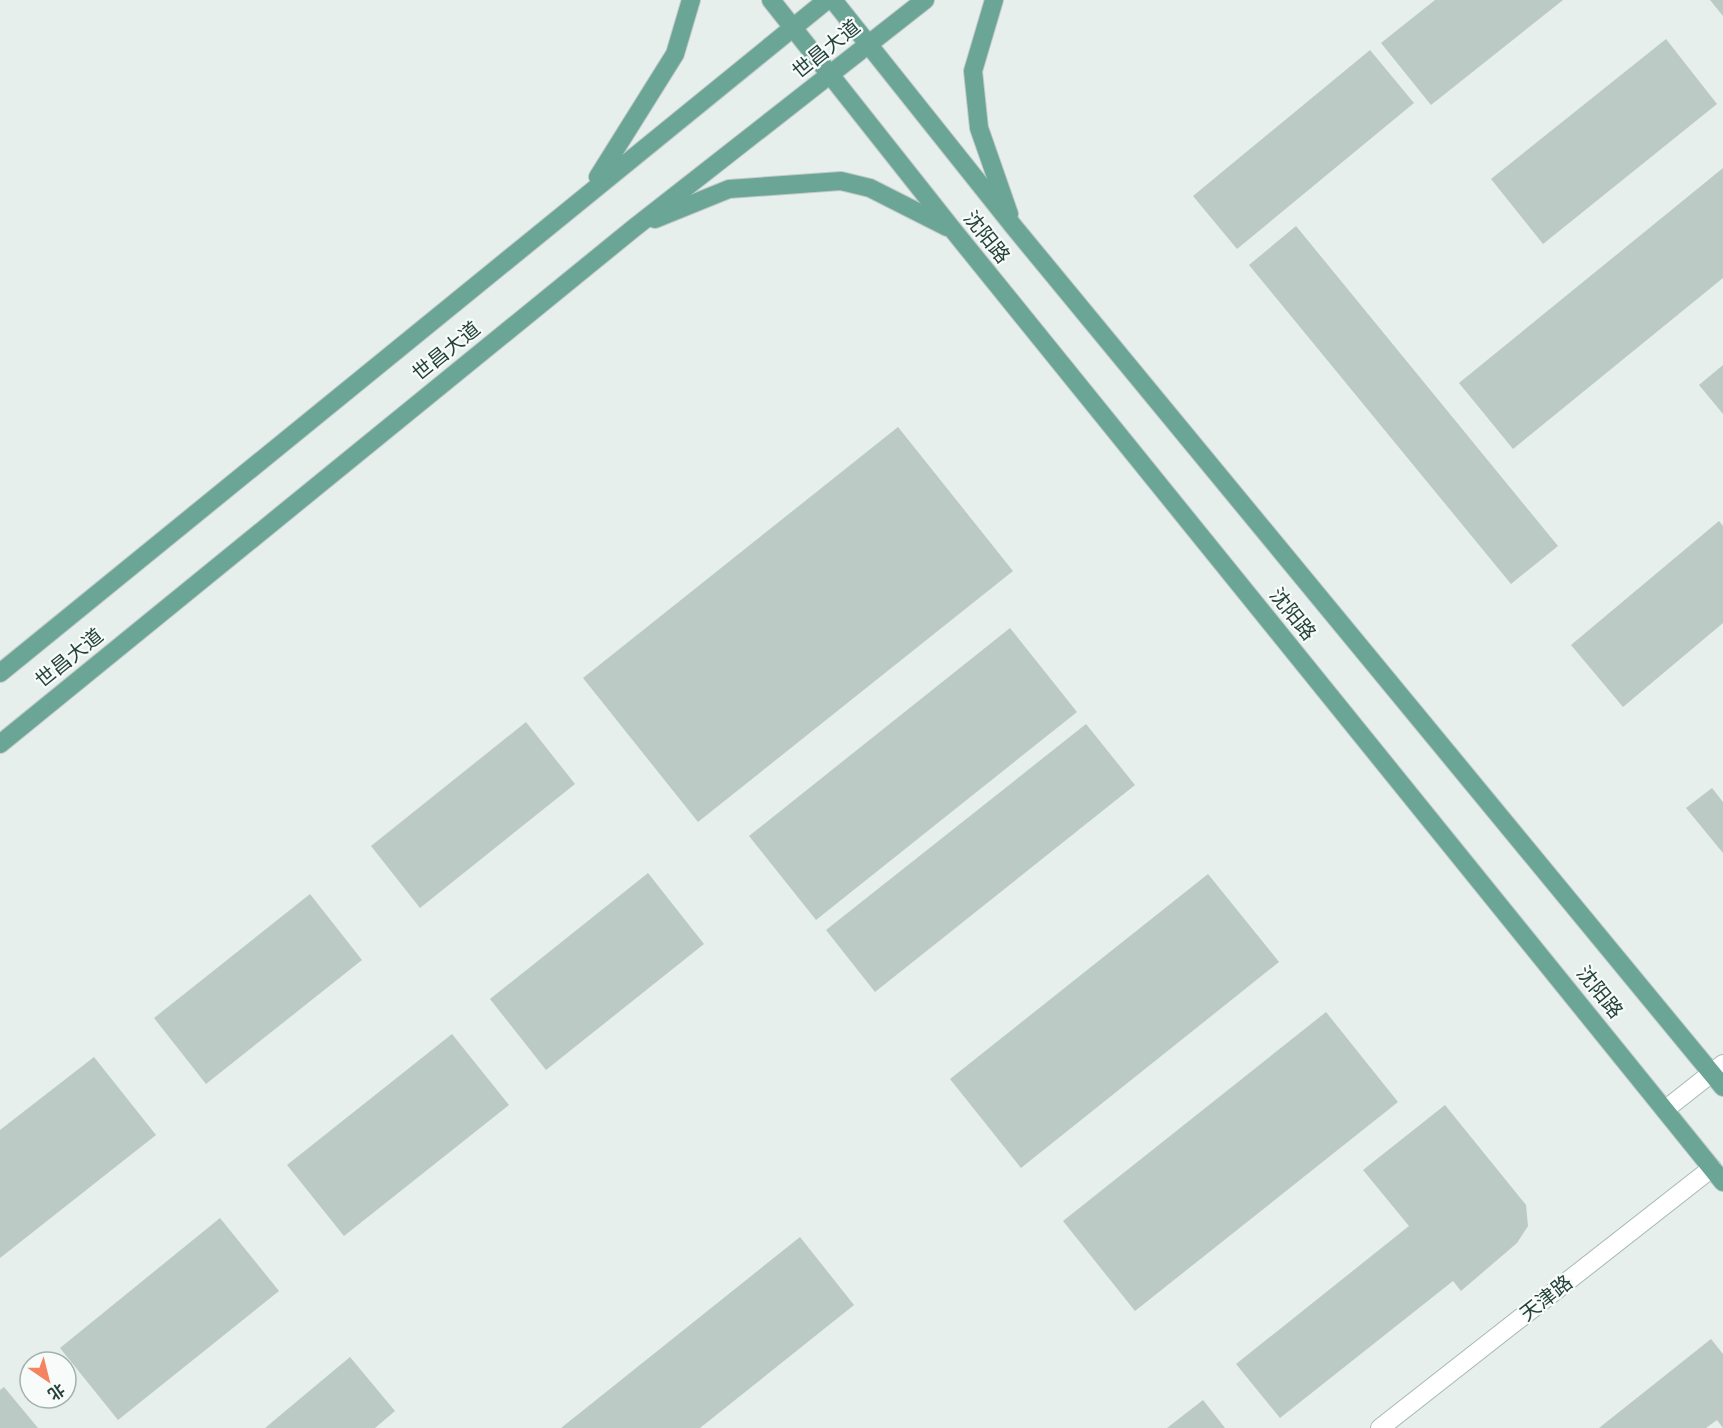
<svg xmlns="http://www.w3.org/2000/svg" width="1723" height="1428" viewBox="0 0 1723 1428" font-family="Helvetica,'Noto Sans SC',sans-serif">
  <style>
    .building { fill: #bbcac4 }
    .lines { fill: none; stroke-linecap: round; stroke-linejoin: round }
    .street-casing { stroke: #a8b8b2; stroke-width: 20 }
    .secondary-casing { stroke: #a4bbb3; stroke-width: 20 }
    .primary-casing { stroke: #c2cac8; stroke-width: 20 }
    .street { stroke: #fff; stroke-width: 18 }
    .secondary { stroke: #fff; stroke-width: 18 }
    .primary { stroke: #6aa596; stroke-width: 18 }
    .labels { text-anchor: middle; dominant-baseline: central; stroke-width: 4.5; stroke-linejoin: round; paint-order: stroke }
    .street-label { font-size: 20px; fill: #24423a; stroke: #f7fbf9 }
  </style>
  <rect width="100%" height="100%" fill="#e6efeb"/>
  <!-- building -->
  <g class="building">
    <polygon points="1435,0 1563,0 1431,105 1381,43"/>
    <polygon points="1710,0 1723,0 1723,16"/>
    <polygon points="1666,39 1717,104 1543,244 1491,179"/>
    <polygon points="1370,50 1414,103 1237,249 1193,196"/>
    <polygon points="1723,168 1723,278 1513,449 1459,383"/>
    <polygon points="1296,226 1558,546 1511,584 1249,265"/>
    <polygon points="1723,365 1723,414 1699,385"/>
    <polygon points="898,427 1013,571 698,822 583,678"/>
    <polygon points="1719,521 1723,526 1723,623 1623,707 1571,645"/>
    <polygon points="1010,628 1077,712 816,920 749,836"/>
    <polygon points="526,722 575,784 420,908 371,846"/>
    <polygon points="1086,724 1135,785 875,992 826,930"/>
    <polygon points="1712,788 1723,802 1723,853 1686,808"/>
    <polygon points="648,873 704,944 546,1070 490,999"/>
    <polygon points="1208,874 1279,962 1021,1168 950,1079"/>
    <polygon points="310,894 362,960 206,1084 154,1018"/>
    <polygon points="1326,1012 1398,1102 1135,1311 1063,1221"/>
    <polygon points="452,1034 509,1105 344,1236 287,1165"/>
    <polygon points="94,1057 156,1135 0,1258 0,1130"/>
    <polygon points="1445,1105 1526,1205 1528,1226 1517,1243 1461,1291 1453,1281 1280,1418 1236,1364 1409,1226 1363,1170"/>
    <polygon points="220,1218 279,1291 118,1420 60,1348"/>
    <polygon points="800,1237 854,1305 700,1428 561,1428"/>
    <polygon points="1711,1339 1723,1354 1723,1428 1717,1420 1706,1428 1599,1428"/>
    <polygon points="350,1357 395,1411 375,1428 265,1428"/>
    <polygon points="4,1387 38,1428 0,1428 0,1390"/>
    <polygon points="1203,1400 1225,1428 1167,1428"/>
  </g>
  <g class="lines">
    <defs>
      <polyline id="street" points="1380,1428 1712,1168"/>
      <polyline id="secondary" points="1666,1109 1723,1064"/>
      <g id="primary">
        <polyline points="771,0 953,230 1723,1182"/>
        <polyline points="833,0 1014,227 1723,1087"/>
        <polyline points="994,0 973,71 979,128 1009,214"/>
        <polyline points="598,177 675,54 691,0"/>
        <polyline points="655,219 729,189 841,181 870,188 947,227"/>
        <polyline points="0,673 827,0"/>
        <polyline points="0,744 634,228 925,0"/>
      </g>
    </defs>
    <!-- street casing -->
    <use href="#street" class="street-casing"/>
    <!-- secondary casing -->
    <use href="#secondary" class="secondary-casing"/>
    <!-- primary casing -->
    <use href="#primary" class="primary-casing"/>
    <!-- street -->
    <use href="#street" class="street"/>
    <!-- secondary -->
    <use href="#secondary" class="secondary"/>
    <!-- primary -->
    <use href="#primary" class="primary"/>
  </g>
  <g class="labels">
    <!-- street labels -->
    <g class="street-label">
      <text transform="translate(826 49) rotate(-39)">世昌大道</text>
      <text transform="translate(987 237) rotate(51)">沈阳路</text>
      <text transform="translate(446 351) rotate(-39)">世昌大道</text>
      <text transform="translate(1293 614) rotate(51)">沈阳路</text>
      <text transform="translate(69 658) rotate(-39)">世昌大道</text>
      <text transform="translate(1600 992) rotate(51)">沈阳路</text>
      <text transform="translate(1546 1298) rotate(-38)">天津路</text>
    </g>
  </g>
  <!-- north arrow -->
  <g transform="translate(48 1380) rotate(145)"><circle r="28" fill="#f7fbf9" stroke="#a3b1ad" stroke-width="1.5"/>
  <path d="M0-4.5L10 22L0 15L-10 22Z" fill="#f4845f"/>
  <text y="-9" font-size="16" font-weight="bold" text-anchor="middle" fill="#24423a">北</text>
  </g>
</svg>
